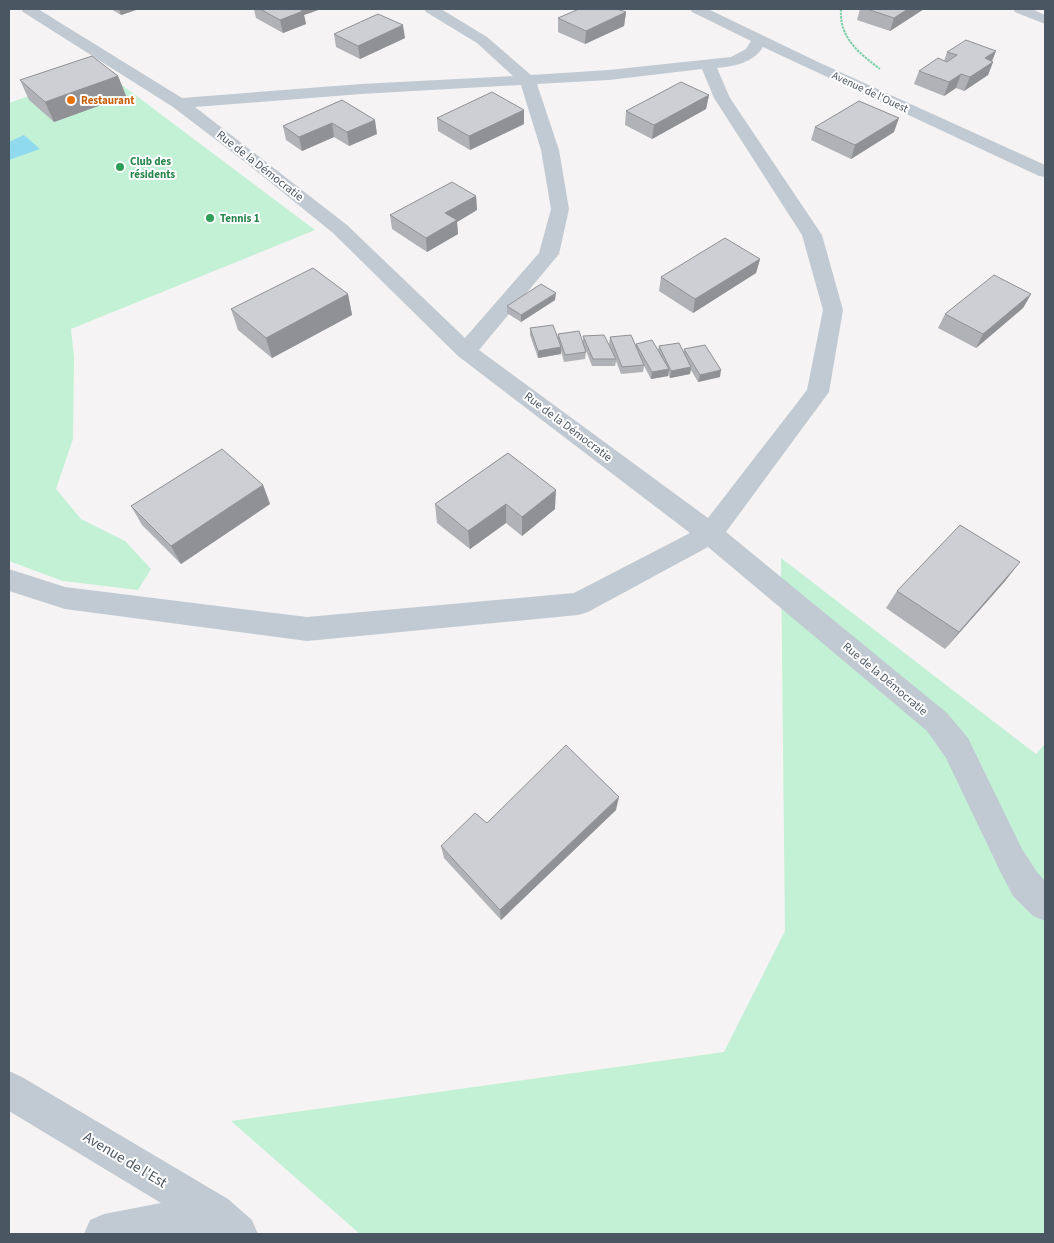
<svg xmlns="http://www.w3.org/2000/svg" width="1054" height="1243" viewBox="0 0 1054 1243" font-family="'Source Sans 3',sans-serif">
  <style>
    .green { fill: #c3f1d5 }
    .water { fill: #90daee }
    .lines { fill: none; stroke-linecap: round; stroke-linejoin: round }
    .path { stroke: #7ad0a6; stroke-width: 2; stroke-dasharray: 2.5 1; stroke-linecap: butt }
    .minor { fill: #c1cad2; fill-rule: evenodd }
    .wall { fill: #b0b2b7 }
    .shaded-wall { fill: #909195 }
    .building { fill: #cdcfd5; stroke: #909195 }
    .food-dot { fill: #e8710a; stroke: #fff; stroke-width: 2 }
    .leisure-dot { fill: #2e9e5b; stroke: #fff; stroke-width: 2 }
    .labels { text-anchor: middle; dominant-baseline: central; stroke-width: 4; stroke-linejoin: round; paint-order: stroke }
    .far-street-label { font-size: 11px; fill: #4a5661; stroke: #fff }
    .far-food-label { font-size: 11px; font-weight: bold; fill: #c56008; stroke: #fff; text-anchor: start }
    .far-leisure-label { font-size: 11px; font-weight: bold; fill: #27864d; stroke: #fff; text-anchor: start }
    .street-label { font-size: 12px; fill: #4a5661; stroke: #fff }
    .near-street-label { font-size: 15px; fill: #4a5661; stroke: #fff }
  </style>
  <rect width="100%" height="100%" fill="#f5f3f3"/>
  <!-- green -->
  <g class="green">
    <polygon points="102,70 315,230 71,329 74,357 73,439 56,489 81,519 125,541 151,569 138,590 63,581 9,561 9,103"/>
    <polygon points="781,558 1036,754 1045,744 1045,1234 360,1234 231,1121 724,1052 785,931"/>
  </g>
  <!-- water -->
  <polygon class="water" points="24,135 40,149 9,160 9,142"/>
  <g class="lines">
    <!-- path -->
    <path class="path" d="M841,9C839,38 859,53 880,69"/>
    <!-- minor -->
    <g class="minor">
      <path d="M21,9H38L182,98L361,84L513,76L477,43L426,12L424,9H441L487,37L531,75L609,70L731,57L746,49L751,41L692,12L690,9H708L818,62L1045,165V177L1039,176L763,47C753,63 735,66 717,68L730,98L822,235L843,310L829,392L726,532L947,713L968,738L1022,849L1037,872L1045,881V921L1033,916L1013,896L1000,871L946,758L927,731L708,547L588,612L578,615L307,641L65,609L9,591V569L65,587L307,617L574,593L690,533L458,356L333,233L249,165L173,107L23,12ZM702,69L714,98L802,235L823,310L807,390L708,518L479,350L559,254L569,209L559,150L537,84L609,80ZM521,85L541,150L551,209L539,253L465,338L347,225L195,107L361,94Z"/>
      <polygon points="1013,9 1032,9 1045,15 1045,24 1015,12"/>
      <polygon points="9,1071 22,1077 228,1199 252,1220 258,1234 84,1234 90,1220 104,1214 161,1203 9,1111"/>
    </g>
  </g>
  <!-- wall -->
  <g class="wall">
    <polygon points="111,9 139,9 121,15"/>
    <polygon points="254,9 321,9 304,15 306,24 283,33 256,18"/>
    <polygon points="860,9 924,9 890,31 857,20"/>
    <polygon points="626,12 624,26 585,44 558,32 558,18"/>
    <polygon points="334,34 405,38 360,59 336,47"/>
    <polygon points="996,51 992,61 993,62 988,75 964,91 956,88 944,96 914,84 919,71 944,61 947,52"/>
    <polygon points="118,76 126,96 54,122 29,100 20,80"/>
    <polygon points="709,95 706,109 652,139 625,125 626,111"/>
    <polygon points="342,100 377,134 349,146 334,137 302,151 286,140 283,126"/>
    <polygon points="524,110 524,124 470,150 438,131 437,118"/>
    <polygon points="815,127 894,132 851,159 811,140"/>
    <polygon points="476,196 477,210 457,222 458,234 427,252 392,229 390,215"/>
    <polygon points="760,259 756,273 693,313 659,291 661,277"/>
    <polygon points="348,294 352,315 272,358 238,330 231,309"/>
    <polygon points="1031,294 1023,308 976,348 938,328 945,314"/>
    <polygon points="555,300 521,322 507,313 507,306"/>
    <polygon points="530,328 558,339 558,334 583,342 583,336 609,344 610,337 636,346 636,344 658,350 659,346 684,351 684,349 720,377 698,382 691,370 690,374 670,378 668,374 668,376 651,379 644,366 643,372 621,374 616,361 615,366 592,366 585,348 586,352 585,359 564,362 561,351 561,354 538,358 530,335"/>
    <polygon points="508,453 555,509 522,536 506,523 470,549 437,523 435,504"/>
    <polygon points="263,485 270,504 181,564 142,525 131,506"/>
    <polygon points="1006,580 945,649 886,608 897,591"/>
    <polygon points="616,810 501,920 444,858 441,846 487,823"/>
  </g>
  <!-- shaded-wall -->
  <g class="shaded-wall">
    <polygon points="119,9 139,9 121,15"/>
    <polygon points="294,9 321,9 304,15 306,24 283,33 280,20"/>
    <polygon points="908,9 924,9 890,31 894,18"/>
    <polygon points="626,12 624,26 585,44 586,31"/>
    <polygon points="403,25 405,38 360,59 358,46"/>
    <polygon points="996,51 991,63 993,62 988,75 964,91 970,77 985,58"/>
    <polygon points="961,74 956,88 944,96 949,82"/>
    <polygon points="118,76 126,96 54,122 45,102"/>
    <polygon points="709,95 706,109 652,139 654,125"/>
    <polygon points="524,110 524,124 470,150 469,136"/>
    <polygon points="899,118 894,132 851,159 855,145"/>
    <polygon points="375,120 377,134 349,146 347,132"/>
    <polygon points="332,123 334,137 302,151 299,137"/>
    <polygon points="476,196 477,210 457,222 458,234 427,252 426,238 445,213"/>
    <polygon points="760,259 756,273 693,313 695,299"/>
    <polygon points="556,293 555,300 521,322 521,315"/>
    <polygon points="348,294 352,315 272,358 266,338"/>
    <polygon points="1031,294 1023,308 976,348 983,334"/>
    <polygon points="561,347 561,354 538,358 538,351"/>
    <polygon points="691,367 690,374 670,378 671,371"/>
    <polygon points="669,369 668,376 651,379 652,372"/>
    <polygon points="721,370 720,377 698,382 700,375"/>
    <polygon points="263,485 270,504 181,564 171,546"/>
    <polygon points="556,490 555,509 522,536 522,517"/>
    <polygon points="506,504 506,523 470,549 468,531"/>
    <polygon points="1020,562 1006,580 945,649 959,632"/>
    <polygon points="619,797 616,810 501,920 500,910"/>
  </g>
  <!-- building -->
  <g class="building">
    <polygon points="260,9 299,9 303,11 280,20"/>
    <polygon points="579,9 617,9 626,12 586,31 558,18"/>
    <polygon points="867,9 908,9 894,18"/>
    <polygon points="378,14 403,25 358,46 334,34"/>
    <polygon points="966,40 996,51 985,58 993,62 970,77 961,74 949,82 919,71 938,58 947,62 957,55 947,52"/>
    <polygon points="92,56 118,76 45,102 20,80"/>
    <polygon points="681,82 709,95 654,125 626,111"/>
    <polygon points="492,92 524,110 469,136 437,118"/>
    <polygon points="342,100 375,120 347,132 332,123 299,137 283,126"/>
    <polygon points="859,101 899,118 855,145 815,127"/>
    <polygon points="452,182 476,196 445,213 457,220 426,238 390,215"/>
    <polygon points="725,238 760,259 695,299 661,277"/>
    <polygon points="313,268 348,294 266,338 231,309"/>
    <polygon points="994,275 1031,294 983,334 945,314"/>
    <polygon points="541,284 556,293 521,315 507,306"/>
    <polygon points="553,325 561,347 538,351 530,328"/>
    <polygon points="579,331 586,352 565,355 558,334"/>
    <polygon points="604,335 616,359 593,359 583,336"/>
    <polygon points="631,335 644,365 622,367 610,337"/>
    <polygon points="652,340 669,369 652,372 636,344"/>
    <polygon points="679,343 691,367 671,371 659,346"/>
    <polygon points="705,345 721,370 700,375 684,349"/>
    <polygon points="222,449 263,485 171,546 131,506"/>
    <polygon points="508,453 556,490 522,517 506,504 468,531 435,504"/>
    <polygon points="960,525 1020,562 959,632 897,591"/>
    <polygon points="566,745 619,797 500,910 441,846 475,813 487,823"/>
  </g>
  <!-- markers -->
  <circle class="food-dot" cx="71" cy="100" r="5"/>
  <g class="leisure-dot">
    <circle cx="120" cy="167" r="5"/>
    <circle cx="210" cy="218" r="5"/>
  </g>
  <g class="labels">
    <!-- far-street labels -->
    <g class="far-street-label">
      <text transform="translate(870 92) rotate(25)">Avenue de l'Ouest</text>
    </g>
    <!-- far-food labels -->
    <g class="far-food-label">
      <text x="81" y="100">Restaurant</text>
    </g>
    <!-- far-leisure labels -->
    <g class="far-leisure-label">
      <text x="130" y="161">Club des<tspan x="130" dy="13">résidents</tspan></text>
      <text x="220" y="218">Tennis 1</text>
    </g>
    <!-- street labels -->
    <g class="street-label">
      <text transform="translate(260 166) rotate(38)">Rue de la Démocratie</text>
      <text transform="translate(568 427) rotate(37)">Rue de la Démocratie</text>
      <text transform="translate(885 679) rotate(40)">Rue de la Démocratie</text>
    </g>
    <!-- near-street labels -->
    <g class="near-street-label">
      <text transform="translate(125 1160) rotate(31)">Avenue de l'Est</text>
    </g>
  </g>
  <!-- border -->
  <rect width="1054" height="1243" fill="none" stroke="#4a5661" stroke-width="20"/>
</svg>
